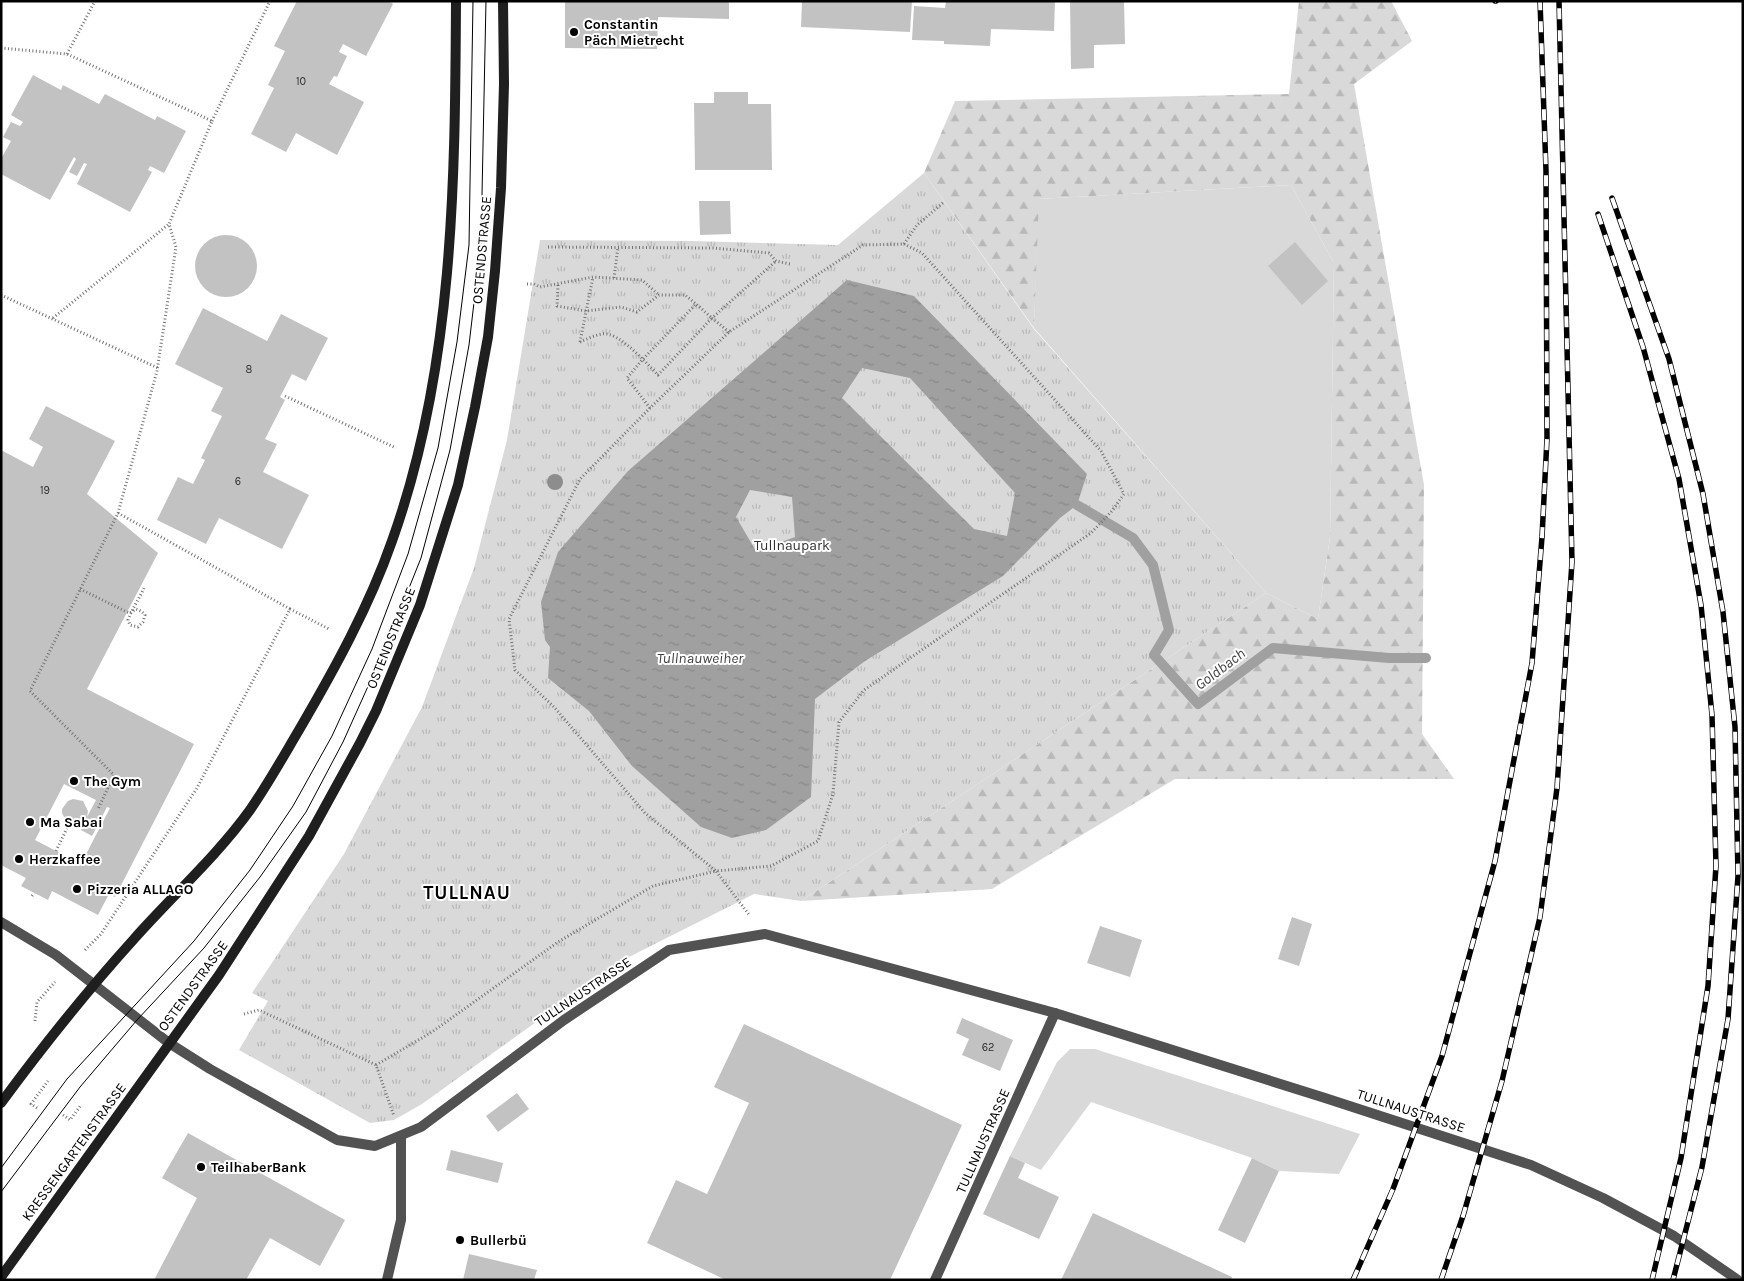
<svg xmlns="http://www.w3.org/2000/svg" width="1744" height="1281" viewBox="0 0 1744 1281" font-family="Karla,sans-serif">
  <style>
    .green { fill: #d9d9d9 }
    .forest { fill: url(#forest-firs) }
    .park { fill: url(#park-tufts) }
    .water { fill: url(#water-ripples); fill-rule: evenodd }
    .lines { fill: none; stroke-linecap: round; stroke-linejoin: round }
    .stream { stroke: #a0a0a0; stroke-width: 10 }
    .building { fill: #c2c2c2; fill-rule: evenodd }
    .path { stroke: #747474; stroke-width: 3; stroke-dasharray: 1 2.5; stroke-linecap: butt }
    .street { stroke: #525252; stroke-width: 10 }
    .secondary { stroke: #1f1f1f; stroke-width: 10 }
    .tram { stroke: #000; stroke-width: 1 }
    .rail-casing { stroke: #000; stroke-width: 5.5 }
    .rail { stroke: #fff; stroke-width: 4; stroke-dasharray: 11; stroke-linecap: butt }
    .tree { fill: #8d8d8d }
    .poi-dot { fill: #000; stroke: #fff; stroke-width: 2 }
    .labels { text-anchor: middle; dominant-baseline: central; stroke-width: 4; stroke-linejoin: round; paint-order: stroke }
    .number-label { font-size: 11px; fill: #303030 }
    .poi-label { font-size: 14px; font-weight: bold; fill: #000; stroke: #fff; text-anchor: start }
    .street-label { font-size: 14px; fill: #000; stroke: #fff }
    .park-label { font-size: 14px; fill: #303030; stroke: #fff }
    .water-label { font-size: 15px; font-style: italic; fill: #414141; stroke: #fff }
    .district-label { font-size: 19px; font-weight: bold; letter-spacing: 1px; fill: #000; stroke: #fff }
  </style>
  <defs>
    <pattern id="forest-firs" width="22" height="20" patternUnits="userSpaceOnUse" patternTransform="scale(1.25)"><rect width="22" height="20" fill="#d9d9d9"/><path d="M5 1l3.5 6h-7zM16 11l3.5 6h-7z" fill="#b8b8b8"/></pattern>
    <pattern id="park-tufts" width="24" height="20" patternUnits="userSpaceOnUse" patternTransform="scale(1.25)"><rect width="24" height="20" fill="#d9d9d9"/><path d="M3 7l-1-3M5 7V3M7 7l1-3M15 17l-1-3M17 17v-4M19 17l1-3" fill="none" stroke="#b8b8b8"/></pattern>
    <pattern id="water-ripples" width="26" height="14" patternUnits="userSpaceOnUse" patternTransform="scale(1.25)"><rect width="26" height="14" fill="#a0a0a0"/><path d="M2 4q2-2 4 0t4 0M15 11q2-2 4 0t4 0" fill="none" stroke="#888"/></pattern>
  </defs>
  <rect width="100%" height="100%" fill="#fff"/>
  <!-- green -->
  <g class="green">
    <polygon points="1291,185 1334,263 1330,537 1318,619 1266,593 1034,328 1038,199"/>
    <polygon points="1070,1049 1095,1049 1360,1134 1339,1174 1279,1171 1252,1158 1091,1102 1041,1170 1010,1156 1057,1062"/>
  </g>
  <!-- forest -->
  <polygon class="forest" points="1299,1 1391,1 1412,41 1354,84 1424,485 1422,734 1454,779 1175,779 992,889 801,901 1266,593 1318,619 1330,537 1334,263 1291,185 1039,199 1034,328 924,173 955,101 1289,94"/>
  <!-- park -->
  <polygon class="park" points="924,173 1034,329 1266,593 801,901 754,894 621,961 422,1104 394,1120 370,1123 239,1050 268,1001 252,993 344,854 422,707 474,568 507,440 540,240 692,241 838,245"/>
  <!-- water -->
  <path class="water" d="M847,280L914,296L1087,474L1077,505L1060,518L1003,576L865,661L815,699L811,797L766,830L732,838L701,827L632,766L589,711L548,678L550,647L545,640L541,602L558,552L628,471ZM862,368L910,378L1015,493L1007,536L974,529L842,398ZM750,490L792,497L795,537L756,551L736,517Z"/>
  <g class="lines">
    <!-- stream -->
    <polyline class="stream" points="1077,505 1133,538 1153,565 1169,630 1154,655 1198,704 1273,648 1389,658 1426,658"/>
  </g>
  <!-- building -->
  <g class="building">
    <polygon points="297,1 388,1 393,4 366,56 343,44 339,52 347,56 337,77 334,76 329,84 364,102 337,155 296,133 286,152 251,134 274,88 268,85 285,51 274,46"/>
    <polygon points="565,1 729,1 729,19 658,17 657,49 565,48"/>
    <polygon points="802,1 912,1 910,32 801,27"/>
    <polygon points="946,1 1055,1 1054,31 991,29 990,46 944,44 944,41 912,40 914,6 945,8"/>
    <polygon points="1070,1 1124,1 1125,44 1094,45 1094,68 1071,69"/>
    <polygon points="33,75 61,90 63,85 99,104 105,94 155,120 157,116 186,131 164,173 150,166 148,170 152,172 130,212 77,184 87,164 84,163 77,176 69,172 76,159 74,157 50,200 1,174 1,159 11,141 3,137 11,122 20,126 23,122 11,115"/>
    <polygon points="714,92 748,92 748,104 771,104 772,170 695,170 694,103 714,103"/>
    <polygon points="699,201 730,201 731,234 700,235"/>
    <circle cx="226" cy="266" r="31"/>
    <polygon points="1295,242 1328,281 1302,305 1268,266"/>
    <polygon points="203,308 267,341 281,314 328,338 306,381 292,374 280,397 285,400 265,439 277,444 263,472 309,495 282,549 219,518 206,544 157,520 178,477 193,484 205,460 201,458 222,416 211,411 223,388 175,364"/>
    <path d="M46,406L115,441L87,494L158,553L87,689L194,744L115,897L109,894L98,915L52,891L48,900L21,886L26,878L1,865V450L33,467L43,447L29,439ZM64,784L96,800L87,817L88,811L83,801L73,799L68,801L62,809V813L66,821L69,824L80,825L85,821L81,830L92,836L107,807L110,808L81,864L35,840Z"/>
    <polygon points="1292,917 1312,924 1299,966 1278,959"/>
    <polygon points="1100,926 1142,940 1130,977 1087,963"/>
    <polygon points="962,1018 1013,1040 1000,1071 962,1055 969,1039 956,1033"/>
    <polygon points="744,1024 962,1125 890,1280 726,1280 647,1243 676,1180 707,1194 749,1103 714,1087"/>
    <polygon points="517,1093 529,1109 498,1132 486,1116"/>
    <polygon points="188,1133 345,1220 320,1266 270,1238 246,1280 154,1280 197,1198 162,1178"/>
    <polygon points="451,1150 503,1163 498,1183 446,1170"/>
    <polygon points="1010,1156 1025,1163 1018,1178 1059,1197 1039,1239 983,1214"/>
    <polygon points="1252,1158 1279,1171 1245,1243 1218,1230"/>
    <polygon points="1093,1213 1232,1277 1231,1280 1061,1280"/>
    <polygon points="469,1254 537,1270 534,1280 463,1280"/>
  </g>
  <g class="lines">
    <!-- path -->
    <g class="path">
      <polyline points="1,48 67,54 212,121 169,224 176,247 157,371 118,513 30,691 114,775 98,809"/>
      <polyline points="67,54 95,1"/>
      <polyline points="212,121 270,1"/>
      <polygon points="904,244 922,253 1101,451 1124,494 1112,511 1091,533 864,690 839,722 833,794 818,841 771,866 716,871 645,813 554,707 515,670 509,619 580,479 650,408 729,332 863,245"/>
      <polyline points="904,244 917,225 944,202"/>
      <polyline points="548,247 713,248 769,253 776,261 790,264"/>
      <polyline points="614,278 618,247"/>
      <polyline points="527,284 534,284 540,287 593,277 642,280 659,295"/>
      <polyline points="558,285 557,306 586,311 621,307 637,312 659,295 685,295 696,304"/>
      <polyline points="1,295 158,368"/>
      <polyline points="53,318 169,224"/>
      <polyline points="729,332 712,318 776,261"/>
      <path d="M580,342C587,339 595,335 602,334C619,331 647,364 658,375L712,318L696,304L643,359L627,378L650,408"/>
      <polyline points="580,342 593,277"/>
      <polyline points="285,396 396,448"/>
      <polyline points="118,513 290,609"/>
      <path d="M80,589L127,612L130,613L136,609L141,611L145,615L143,622L138,627L130,625L128,620C132,609 139,599 144,588"/>
      <polyline points="56,851 69,824"/>
      <polyline points="32,896 34,893"/>
      <polyline points="85,950 101,934 197,788 290,609 329,629"/>
      <polyline points="244,1014 259,1010 376,1065 394,1116"/>
      <polyline points="35,1021 37,1002 55,982"/>
      <polyline points="376,1065 432,1032 558,942 653,886 716,871 750,916"/>
      <polyline points="37,1108 31,1104 48,1081"/>
      <polyline points="63,1115 70,1120 81,1105"/>
    </g>
    <!-- street -->
    <g class="street">
      <polyline points="1,922 56,955 169,1043 210,1069 337,1140 375,1146 421,1127 564,1020 669,950 765,934 1055,1013 1325,1098 1531,1165 1603,1198 1674,1236 1738,1280"/>
      <polyline points="387,1280 401,1220 401,1136"/>
      <polyline points="935,1280 1055,1013"/>
    </g>
    <!-- secondary -->
    <g class="secondary">
      <path d="M1,1103C43,1046 87,991 134,939C173,895 216,857 250,810C268,784 283,757 299,730C334,670 369,607 392,541C454,368 455,182 456,1"/>
      <polyline points="1,1277 219,975 309,836 360,743 376,711 420,605 458,485 475,407 488,337 495,271 501,188 504,84 503,1"/>
    </g>
    <!-- tram -->
    <g class="tram">
      <polyline points="1,1168 67,1079 194,941 250,870 293,806 332,736 372,649 408,554 438,448 457,342 469,245 473,1"/>
      <polyline points="1,1192 80,1087 137,1020 204,948 260,877 306,812 343,742 383,653 421,558 450,450 469,345 481,243 486,1"/>
    </g>
    <defs>
      <g id="rail">
        <polyline points="1495,1 1496,1"/>
        <polyline points="1612,198 1669,359 1703,494 1723,612 1735,727 1738,876 1728,1019 1702,1167 1673,1280"/>
        <polyline points="1598,214 1643,347 1679,479 1701,605 1712,715 1716,866 1708,986 1681,1158 1652,1280"/>
        <polyline points="1353,1280 1393,1189 1442,1056 1495,861 1532,663 1542,537 1547,439 1546,171 1540,1"/>
        <polyline points="1441,1280 1463,1216 1502,1081 1540,917 1557,788 1572,562 1559,1"/>
      </g>
    </defs>
    <!-- rail casing -->
    <use href="#rail" class="rail-casing"/>
    <!-- rail -->
    <use href="#rail" class="rail"/>
  </g>
  <!-- trees -->
  <circle class="tree" cx="555" cy="482" r="8"/>
  <!-- markers -->
  <g class="poi-dot">
    <circle cx="574" cy="32" r="5"/>
    <circle cx="74" cy="781" r="5"/>
    <circle cx="30" cy="822" r="5"/>
    <circle cx="19" cy="859" r="5"/>
    <circle cx="77" cy="889" r="5"/>
    <circle cx="201" cy="1167" r="5"/>
    <circle cx="460" cy="1240" r="5"/>
  </g>
  <g class="labels">
    <!-- number labels -->
    <g class="number-label">
      <text x="301" y="81">10</text>
      <text x="249" y="369">8</text>
      <text x="238" y="481">6</text>
      <text x="45" y="490">19</text>
      <text x="988" y="1047">62</text>
    </g>
    <!-- poi labels -->
    <g class="poi-label">
      <text x="584" y="24">Constantin<tspan x="584" dy="16">Päch Mietrecht</tspan></text>
      <text x="84" y="781">The Gym</text>
      <text x="40" y="822">Ma Sabai</text>
      <text x="29" y="859">Herzkaffee</text>
      <text x="87" y="889">Pizzeria ALLAGO</text>
      <text x="211" y="1167">TeilhaberBank</text>
      <text x="470" y="1240">Bullerbü</text>
    </g>
    <!-- street labels -->
    <g class="street-label">
      <text transform="translate(482 250) rotate(-85)">OSTENDSTRASSE</text>
      <text transform="translate(391 638) rotate(-68)">OSTENDSTRASSE</text>
      <text transform="translate(193 986) rotate(-54)">OSTENDSTRASSE</text>
      <text transform="translate(583 992) rotate(-34)">TULLNAUSTRASSE</text>
      <text transform="translate(1411 1111) rotate(18)">TULLNAUSTRASSE</text>
      <text transform="translate(983 1141) rotate(-66)">TULLNAUSTRASSE</text>
      <text transform="translate(74 1152) rotate(-54)">KRESSENGARTENSTRASSE</text>
    </g>
    <!-- park labels -->
    <g class="park-label">
      <text x="792" y="545">Tullnaupark</text>
    </g>
    <!-- water labels -->
    <g class="water-label">
      <text x="700" y="658">Tullnauweiher</text>
      <text transform="translate(1220 669) rotate(-37)">Goldbach</text>
    </g>
    <!-- district labels -->
    <g class="district-label">
      <text x="467" y="893">TULLNAU</text>
    </g>
  </g>
  <!-- border -->
  <rect width="1744" height="1281" fill="none" stroke="#000000" stroke-width="5"/>
</svg>
